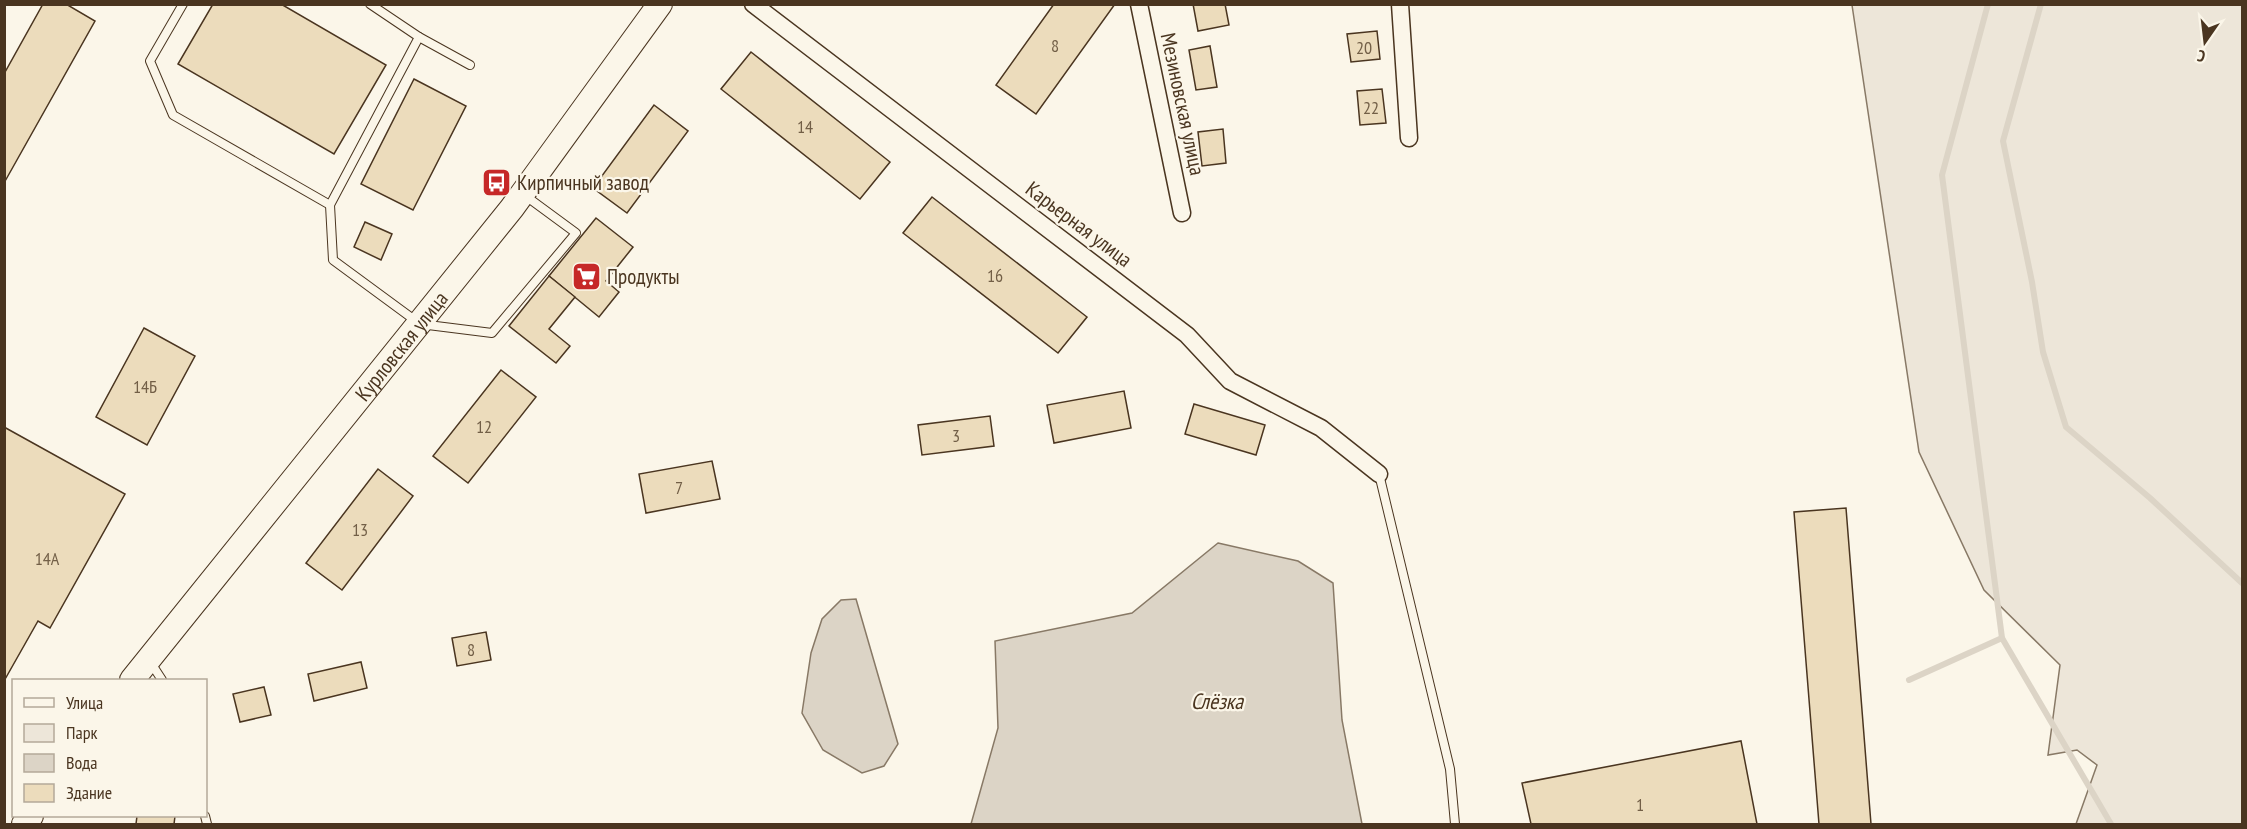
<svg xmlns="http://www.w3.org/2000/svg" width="2247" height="829" viewBox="0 0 2247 829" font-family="'PT Sans Narrow',sans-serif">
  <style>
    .green { fill: #ede6d9; stroke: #887966; stroke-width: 1.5 }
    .water { fill: #dcd4c6; stroke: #887966; stroke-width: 1.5 }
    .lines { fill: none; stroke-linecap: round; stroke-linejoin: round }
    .stream { stroke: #dcd4c6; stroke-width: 6 }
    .building { fill: #ecdcbc; stroke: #4a3520; stroke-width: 1.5 }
    .service-casing { stroke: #4a3520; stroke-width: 10 }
    .minor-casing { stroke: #4a3520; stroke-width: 19 }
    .secondary-casing { stroke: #4a3520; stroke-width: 26 }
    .service { stroke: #fbf6e9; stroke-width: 8 }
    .minor { stroke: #fbf6e9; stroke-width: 16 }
    .secondary { stroke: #fbf6e9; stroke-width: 24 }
    .labels { text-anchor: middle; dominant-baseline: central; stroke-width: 4.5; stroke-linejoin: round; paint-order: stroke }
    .number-label { font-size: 18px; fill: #725f47 }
    .street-label { font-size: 21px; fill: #4a3520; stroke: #fbf6e9 }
    .poi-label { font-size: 21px; fill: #4a3520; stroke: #fbf6e9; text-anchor: start }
    .water-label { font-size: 22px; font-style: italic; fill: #4a3520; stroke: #fbf6e9 }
  </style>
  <rect width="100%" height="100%" fill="#fbf6e9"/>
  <!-- green -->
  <polygon class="green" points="1852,5 2242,5 2242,824 2076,824 2097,765 2077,750 2048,755 2060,665 1984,590 1919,452"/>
  <!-- water -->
  <g class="water">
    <polygon points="1218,543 1298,561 1333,583 1342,720 1362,824 971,824 998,728 995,641 1132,613"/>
    <polygon points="856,599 898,744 884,766 862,773 823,750 802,713 811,653 822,619 841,600"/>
  </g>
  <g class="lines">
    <!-- stream -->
    <g class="stream">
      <polyline points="1988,4 1942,175 2002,638 2111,824"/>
      <polyline points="2041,4 2003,141 2032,282 2043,352 2066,427 2150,498 2242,583"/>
      <polyline points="1909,680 2002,638"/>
    </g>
  </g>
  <!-- building -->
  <g class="building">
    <polygon points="43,4 66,4 95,21 4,183 4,74"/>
    <polygon points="213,4 281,4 386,65 334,154 178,64"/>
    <polygon points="1054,4 1115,4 1036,114 996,85"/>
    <polygon points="1193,4 1225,4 1229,25 1198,31"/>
    <polygon points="1377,31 1380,59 1351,62 1347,34"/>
    <polygon points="1210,46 1217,87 1196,90 1189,50"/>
    <polygon points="751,52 890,162 860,199 721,89"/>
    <polygon points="414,79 466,106 413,210 361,184"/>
    <polygon points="1382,89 1386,123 1360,125 1357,91"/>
    <polygon points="654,105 688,131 627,213 593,188"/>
    <polygon points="1223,129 1226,163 1202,166 1198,132"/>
    <polygon points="932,197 1087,317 1058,353 903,233"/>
    <polygon points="596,218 633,247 606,281 619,292 599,317 549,276"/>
    <polygon points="365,222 392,234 381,260 354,247"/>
    <polygon points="549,276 575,297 549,329 570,346 556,363 509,326"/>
    <polygon points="144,328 195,356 147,445 96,417"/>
    <polygon points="501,370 536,397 468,483 433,456"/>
    <polygon points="1124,391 1131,428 1054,443 1047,405"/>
    <polygon points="1194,404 1265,425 1256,455 1185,434"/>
    <polygon points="990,416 994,446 922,455 918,425"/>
    <polygon points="4,427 125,494 50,628 38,621 4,681"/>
    <polygon points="712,461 720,499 646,513 639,474"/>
    <polygon points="378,469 413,496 342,590 306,563"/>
    <polygon points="1846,508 1871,824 1819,824 1794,512"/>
    <polygon points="486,632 491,660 457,666 452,638"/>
    <polygon points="361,662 367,688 314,701 308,674"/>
    <polygon points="264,687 271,715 240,722 233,694"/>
    <polygon points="1741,741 1757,824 1531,824 1522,783"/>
    <polygon points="137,816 175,816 174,824 136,824"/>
  </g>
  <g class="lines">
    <defs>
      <g id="service">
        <polyline points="183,4 150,61 173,115 330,205"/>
        <polyline points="370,4 419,37 330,205 333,260 420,324 492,333 576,233 523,194"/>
        <polyline points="419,37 470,65"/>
        <polyline points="1379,474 1450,769 1455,824"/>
        <polyline points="149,660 162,680"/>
        <polyline points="205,816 207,824"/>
      </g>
      <g id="minor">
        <polyline points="753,4 1187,335 1230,381 1321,428 1379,474"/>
        <polyline points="1139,4 1182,213"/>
        <polyline points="1400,4 1409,138"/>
      </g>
      <g id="secondary">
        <path id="s1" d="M132,680L512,208L660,4"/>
        <polyline points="24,824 31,816"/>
      </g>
    </defs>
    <!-- service casing -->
    <use href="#service" class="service-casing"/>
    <!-- minor casing -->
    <use href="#minor" class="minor-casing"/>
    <!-- secondary casing -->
    <use href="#secondary" class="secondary-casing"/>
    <!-- service -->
    <use href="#service" class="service"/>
    <!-- minor -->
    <use href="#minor" class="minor"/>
    <!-- secondary -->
    <use href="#secondary" class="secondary"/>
  </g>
  <!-- icons -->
  <defs>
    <symbol id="bus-square" viewBox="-11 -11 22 22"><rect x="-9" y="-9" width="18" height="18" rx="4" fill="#c62828" stroke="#fbf6e9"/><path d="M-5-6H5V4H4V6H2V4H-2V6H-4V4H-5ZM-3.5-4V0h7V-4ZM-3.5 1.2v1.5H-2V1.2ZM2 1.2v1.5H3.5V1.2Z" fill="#fff"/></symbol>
    <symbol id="supermarket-square" viewBox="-11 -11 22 22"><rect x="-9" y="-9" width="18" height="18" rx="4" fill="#c62828" stroke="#fbf6e9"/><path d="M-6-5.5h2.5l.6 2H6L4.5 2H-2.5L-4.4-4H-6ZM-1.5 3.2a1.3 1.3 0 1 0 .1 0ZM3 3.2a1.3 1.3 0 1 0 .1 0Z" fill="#fff"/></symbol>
  </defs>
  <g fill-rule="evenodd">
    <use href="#bus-square" x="480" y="166" width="33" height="33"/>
    <use href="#supermarket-square" x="570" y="260" width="33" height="33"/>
  </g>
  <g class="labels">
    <!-- number labels -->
    <g class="number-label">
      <text x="1055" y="45">8</text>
      <text x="1364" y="47">20</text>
      <text x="1371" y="107">22</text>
      <text x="805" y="126">14</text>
      <text x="995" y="275">16</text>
      <text x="145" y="386">14Б</text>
      <text x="484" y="426">12</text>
      <text x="956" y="435">3</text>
      <text x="679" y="487">7</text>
      <text x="360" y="529">13</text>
      <text x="47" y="558">14А</text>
      <text x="471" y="649">8</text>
      <text x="1640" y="804">1</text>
    </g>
    <!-- street labels -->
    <g class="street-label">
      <text transform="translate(1183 104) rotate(78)">Мезиновская улица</text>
      <text transform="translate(1079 224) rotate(37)">Карьерная улица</text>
      <text stroke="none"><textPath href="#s1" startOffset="429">Курловская улица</textPath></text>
    </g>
    <!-- poi labels -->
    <g class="poi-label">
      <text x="517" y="182">Кирпичный завод</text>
      <text x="607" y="276">Продукты</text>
    </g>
    <!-- water labels -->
    <g class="water-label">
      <text x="1217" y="701">Слёзка</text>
    </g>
  </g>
  <!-- border -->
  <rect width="2247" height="829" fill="none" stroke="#4a3520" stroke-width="12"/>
  <!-- legend -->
  <rect x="12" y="679" width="195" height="138" fill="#fbf6e9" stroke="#b4a999" stroke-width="1.5"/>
  <rect x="24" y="698" width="30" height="9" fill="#fbf6e9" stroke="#b4a999" stroke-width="1.5"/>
  <text x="66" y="709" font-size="18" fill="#4a3520">Улица</text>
  <rect x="24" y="724" width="30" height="18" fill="#ede6d9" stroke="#b4a999" stroke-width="1.5"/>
  <text x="66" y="739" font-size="18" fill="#4a3520">Парк</text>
  <rect x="24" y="754" width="30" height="18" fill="#dcd4c6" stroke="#b4a999" stroke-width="1.5"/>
  <text x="66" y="769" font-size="18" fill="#4a3520">Вода</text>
  <rect x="24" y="784" width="30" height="18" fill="#ecdcbc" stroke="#b4a999" stroke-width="1.5"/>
  <text x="66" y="799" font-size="18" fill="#4a3520">Здание</text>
  <!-- north arrow -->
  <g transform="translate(2205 42) rotate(194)" stroke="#fbf6e9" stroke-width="4.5" paint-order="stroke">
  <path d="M0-4.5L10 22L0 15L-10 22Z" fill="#4a3520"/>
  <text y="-9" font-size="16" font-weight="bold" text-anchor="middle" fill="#4a3520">С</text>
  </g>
</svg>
